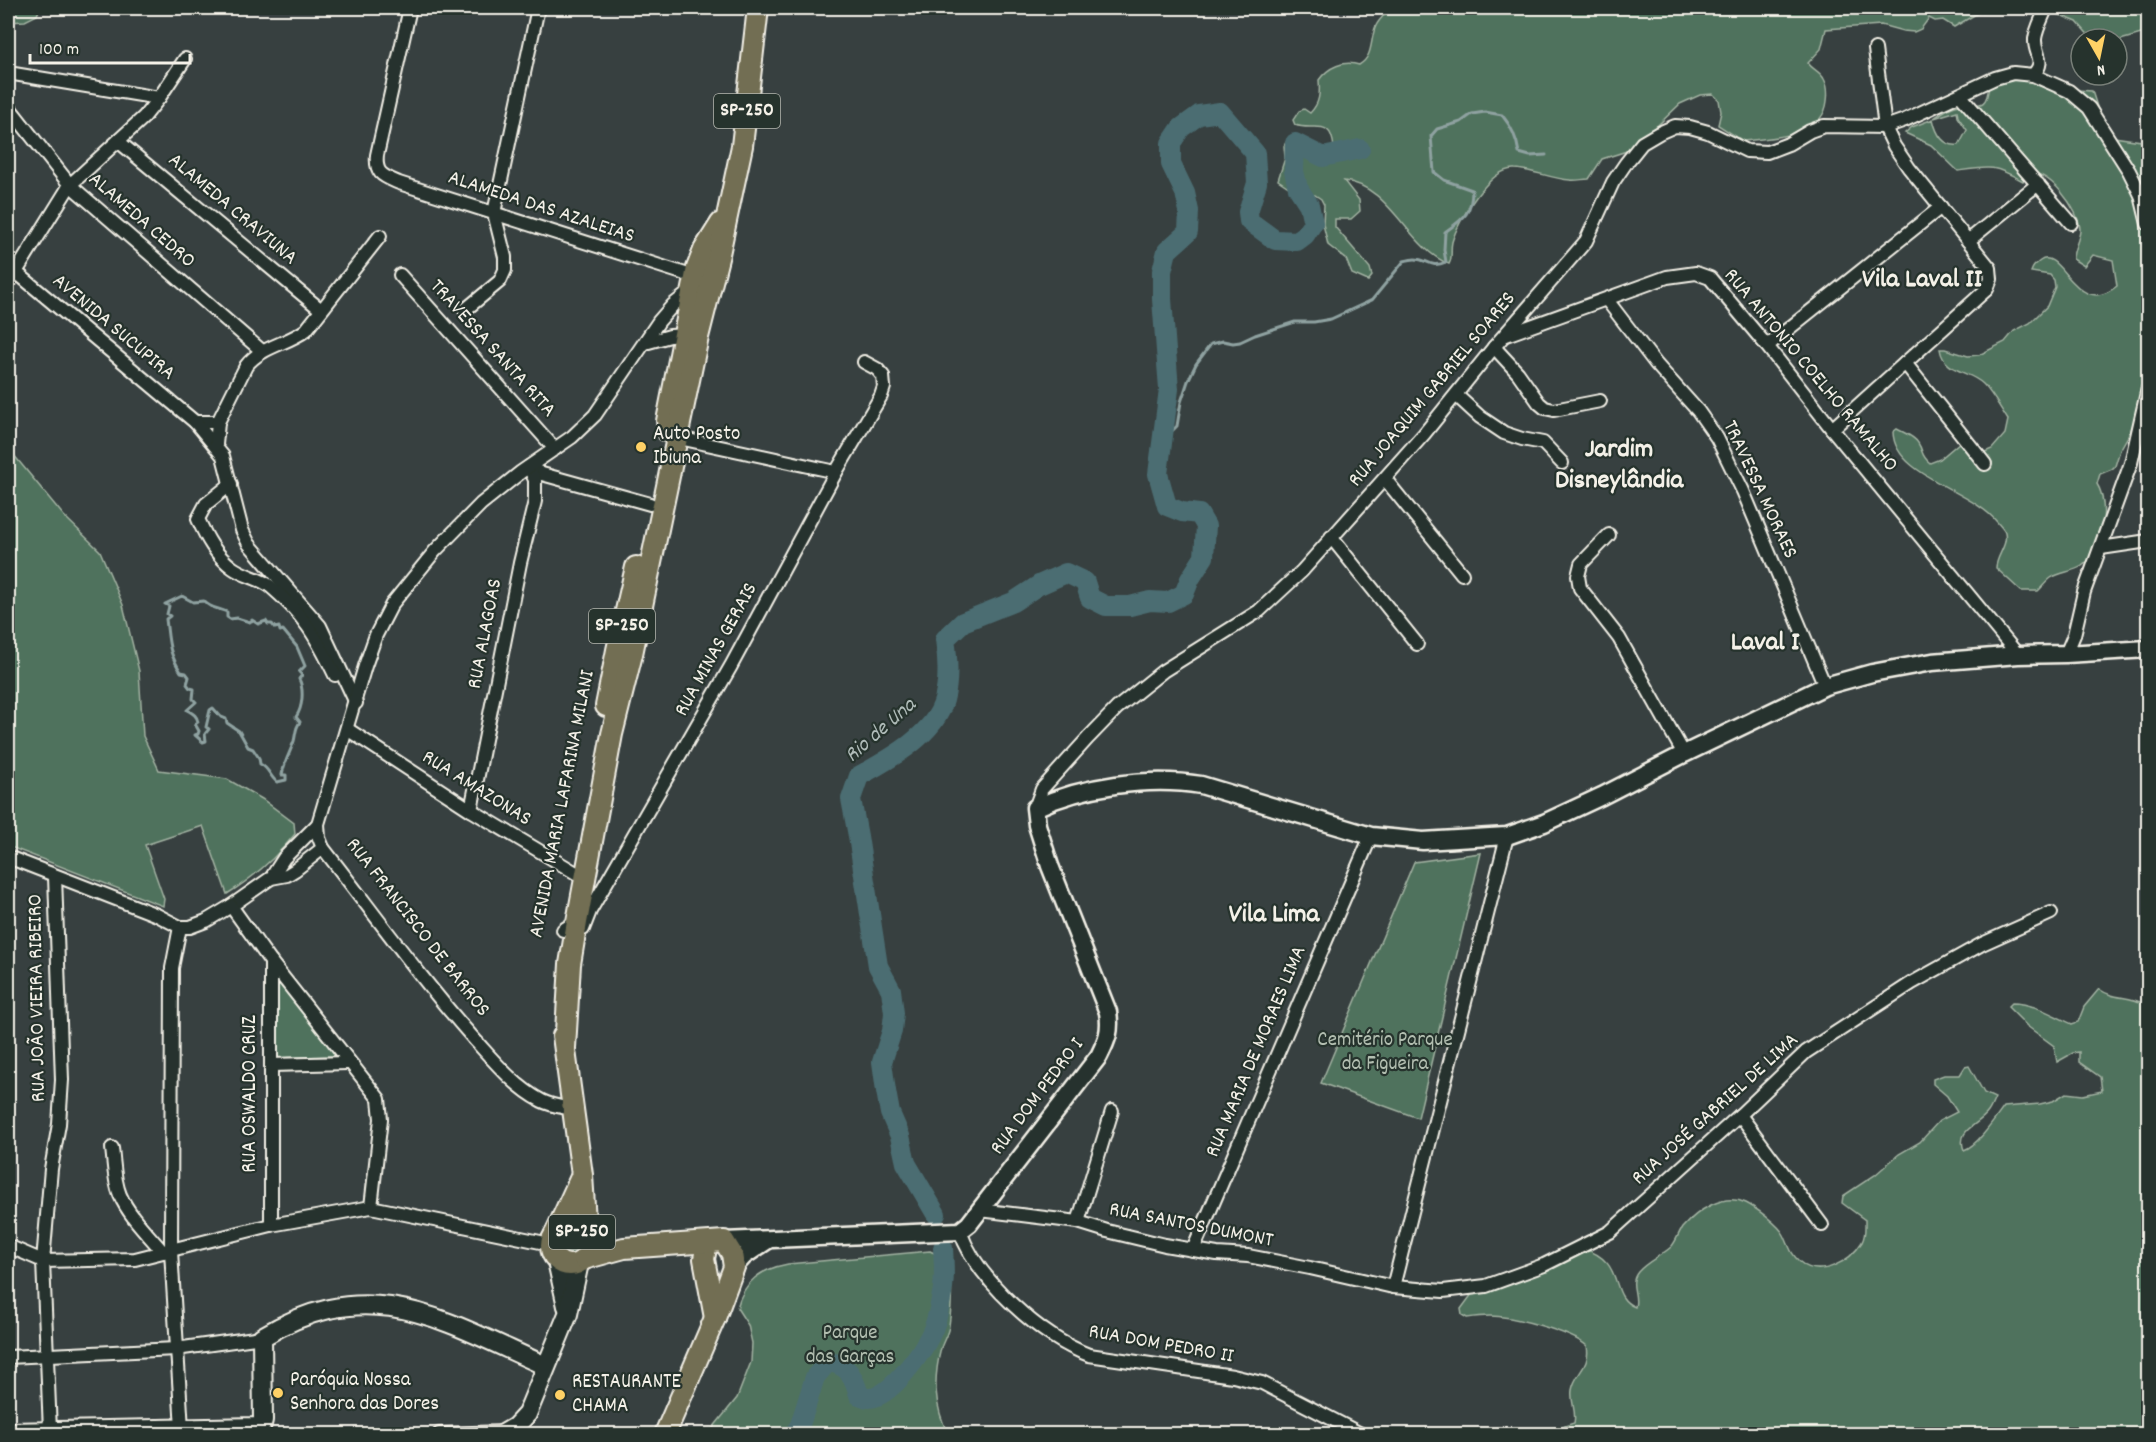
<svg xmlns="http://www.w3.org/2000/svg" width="2156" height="1442" viewBox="0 0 2156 1442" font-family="Dekko,sans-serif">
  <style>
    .green { fill: #50725d; stroke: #a2b2a2; stroke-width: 1.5 }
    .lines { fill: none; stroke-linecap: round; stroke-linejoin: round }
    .stream { stroke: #8fa2a1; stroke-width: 3 }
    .river { stroke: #4b6d72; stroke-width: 20 }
    .minor-casing { stroke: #f4f1e8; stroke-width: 16 }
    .tertiary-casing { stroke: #f4f1e8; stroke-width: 21 }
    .secondary-casing { stroke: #f4f1e8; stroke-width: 22 }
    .primary-casing { stroke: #f4f1e8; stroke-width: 24 }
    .minor { stroke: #26332d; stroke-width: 12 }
    .tertiary { stroke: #26332d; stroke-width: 16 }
    .secondary { stroke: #26332d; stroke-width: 18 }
    .primary { stroke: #726e52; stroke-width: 20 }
    .poi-dot { fill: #ffd166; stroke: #26332d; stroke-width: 2 }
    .labels { text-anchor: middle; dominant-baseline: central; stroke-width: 4.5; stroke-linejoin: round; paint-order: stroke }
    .shield { fill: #26332d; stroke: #b6b8b0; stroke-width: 1.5 }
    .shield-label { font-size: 20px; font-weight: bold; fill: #f4f1e8 }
    .street-label { font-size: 21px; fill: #f4f1e8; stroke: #26332d }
    .poi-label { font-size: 21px; fill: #f4f1e8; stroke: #26332d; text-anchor: start }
    .park-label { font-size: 21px; fill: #b2beb0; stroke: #26332d }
    .water-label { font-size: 22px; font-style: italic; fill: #b0bcb9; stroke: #26332d }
    .district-label { font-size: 27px; font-weight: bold; fill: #f4f1e8; stroke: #26332d }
  </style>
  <rect width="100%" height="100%" fill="#374040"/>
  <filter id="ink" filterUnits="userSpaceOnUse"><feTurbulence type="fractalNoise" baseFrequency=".0167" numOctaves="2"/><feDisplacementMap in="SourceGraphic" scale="12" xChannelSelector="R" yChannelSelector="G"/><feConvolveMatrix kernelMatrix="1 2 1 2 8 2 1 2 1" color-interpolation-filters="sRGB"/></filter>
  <g filter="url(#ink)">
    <!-- green -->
    <g class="green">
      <polygon points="8,8 40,8 37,15 25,21 8,22"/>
      <path d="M1386,8H1999L1976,14L1954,27L1943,20L1935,21L1929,18L1921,29L1914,32L1903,31L1881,25L1826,29L1821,49L1808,63C1812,69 1821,72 1824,79C1828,86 1828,94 1827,101C1823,139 1771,137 1743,141L1718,125L1721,112L1719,100L1713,94L1700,95L1680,104L1633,149L1602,159L1589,179C1583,179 1576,181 1570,180C1552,179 1534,170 1515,169C1490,167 1458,220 1452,242C1450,250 1453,258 1449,264C1408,248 1390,185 1344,181L1359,200L1360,211L1351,219H1335V227L1370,268L1372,276L1368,281L1352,274L1346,259L1328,245L1323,224L1324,205L1321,199L1315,195L1299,194L1278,180L1285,158L1284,146L1286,142L1328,152L1334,148C1331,116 1314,132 1295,125L1293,120L1299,111L1304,109L1310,113C1320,103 1320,93 1319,80C1328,67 1344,60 1359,65C1373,57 1370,42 1375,28C1377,22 1382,17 1387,12Z"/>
      <polygon points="2029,8 2148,8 2148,35 2141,34 2117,41 2117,39 2092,39 2077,22 2060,15"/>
      <path d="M2015,66L2028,81L2045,88L2092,91L2099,113L2114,137L2148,142V376L2145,398L2128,436L2120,450L2115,466L2112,469L2100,474L2097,484C2110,505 2103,551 2082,566C2073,572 2060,572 2051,578C2047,581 2042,587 2038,591H2021L1996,568C1996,556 2008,546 2005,533C2004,529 2000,526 1997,522C1972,490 1894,476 1893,432L1897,429C1904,433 1914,436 1918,443C1924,452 1920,455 1930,463L1940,459L1966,437L1980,451L1985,452L1992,449L2005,434L2008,420C2000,408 1993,394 1983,384C1969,370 1944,373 1940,349H1945L1968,356L1979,355L2005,342L2014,331L2030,323L2047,306L2055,287L2054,280L2050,275L2031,272C2033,266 2035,265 2040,261C2061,245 2076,320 2117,286L2113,260L2093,255L2084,266L2073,259C2073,249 2079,241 2080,231C2081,211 2047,166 2026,174L2023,181C1994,165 1991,166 1958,171L1931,145L1905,133L1912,127L1933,119C1936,133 1943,147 1959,145L1967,130L1958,117L1957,111L1934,118C1940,114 1948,108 1955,106C1974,99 1986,116 1989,85Z"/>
      <path d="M8,448L64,516L100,551L123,605L139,671L143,736L159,770L227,779L262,799L294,823L295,834C276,858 254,877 227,894L203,826L145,845L164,899L163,906L8,846Z"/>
      <polygon points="1481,853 1418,1118 1321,1083 1414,862"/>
      <polygon points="282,983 334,1051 334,1056 275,1058 276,985"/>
      <path d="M2099,989C2114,1000 2128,995 2144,1004L2148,1002V1434H1551L1565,1426L1574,1423C1577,1412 1570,1401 1572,1390C1575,1372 1591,1368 1587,1346C1571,1332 1513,1316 1490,1316C1482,1316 1474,1317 1467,1318L1462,1315L1461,1309L1472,1294L1581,1248C1628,1261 1607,1296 1635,1307C1639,1295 1628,1284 1638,1272C1646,1262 1661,1256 1671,1247C1676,1242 1678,1234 1682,1228C1697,1211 1723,1192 1746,1203C1756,1208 1779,1225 1784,1235C1789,1245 1791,1255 1800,1262C1819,1279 1850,1262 1862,1242C1866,1235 1865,1228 1865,1220L1842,1203L1843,1196L1875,1175L1899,1154L1920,1142L1939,1121L1957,1112L1947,1096L1933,1084V1079L1944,1075H1960L1965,1067L1969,1066L1984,1093L1995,1098C1993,1102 1991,1108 1988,1112C1978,1126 1956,1129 1964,1150C1978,1145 1995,1119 2004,1107L2040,1104L2053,1101L2066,1093L2083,1095L2102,1091L2100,1077L2079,1062V1052L2073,1053L2057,1062L2054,1046L2027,1026L2008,1007L2012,1003C2033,1003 2053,1015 2072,1024L2078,1022L2084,1007Z"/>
      <circle cx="572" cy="1246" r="11"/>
      <path d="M930,1251L951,1261C952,1282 952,1305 949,1326C948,1334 943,1341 941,1348C933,1379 934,1406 948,1434H708L737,1398L751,1362L752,1343L748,1325L737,1308C744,1281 761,1269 788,1264Z"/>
    </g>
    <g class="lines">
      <!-- stream -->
      <g class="stream">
        <path d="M1163,440L1177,426L1181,402L1188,381L1196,364L1211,344L1223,341L1233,343L1240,342L1255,335L1295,322H1314L1331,319L1372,300L1404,261C1408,260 1412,259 1415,259C1428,259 1430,269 1446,262L1444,250L1445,232C1463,219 1472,214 1472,190L1444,180L1434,172L1431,136L1437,129L1461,122L1472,114L1485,112L1502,115C1512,127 1517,138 1519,153L1530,156L1546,155"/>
        <path d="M182,596L193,602L204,601C209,608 218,608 227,612V617L230,619L237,618L250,622L252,620L258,624L266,621L268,624H272L275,628L279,627L280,631L283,630L297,647L305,666L299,672L302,675L299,679C304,689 303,707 296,717L300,722C295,728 296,734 294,741C290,753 284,762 282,775H286V780L277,782C270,777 269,768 260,764L259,758L253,749L248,747L239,731L227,723L226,719L221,717L213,708L210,710L206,727L209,729L205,734L206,741L203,742L195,735L198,734L199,731L195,724L198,722C197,715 192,713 187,710L196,702L193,699L194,689L190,688L187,684L189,677L186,673L181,672C168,652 169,642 166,619L170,616L167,614L169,606L165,604Z"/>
      </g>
      <!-- river -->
      <g class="river">
        <path d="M936,1214L906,1163L900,1136L890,1113L886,1091L882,1062L892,1031L894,1013L891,990L878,966L858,836L851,799L859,776C888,760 935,735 944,700C949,681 948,659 945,639L963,622L1013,602L1039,585L1066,573L1085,582L1090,598L1106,606H1130L1150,601L1168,602L1184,594L1190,579L1204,557L1206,526L1199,514L1182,512L1167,506L1158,474L1169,389L1162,299V271L1167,251L1188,232L1189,211L1185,193L1171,164V143L1181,128L1199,115L1220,112L1255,153L1257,183L1248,212L1249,221L1275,240L1297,241L1305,235L1313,223L1309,205L1298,188L1294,171L1295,143L1323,157L1360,149"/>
        <path d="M794,1434L800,1425L815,1377L828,1362C848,1364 854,1377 859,1395C862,1396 865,1398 868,1398C889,1400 922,1352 931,1334C936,1324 939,1310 941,1299C945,1282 944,1265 943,1248"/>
      </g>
      <defs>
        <g id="minor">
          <path d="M410,8L377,155C375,174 383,176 399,183L701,279"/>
          <polyline points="8,73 159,98"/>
          <path d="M2033,75C2047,60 2034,55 2035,39C2036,29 2043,17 2046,8"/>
          <polyline points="1960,95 2071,223"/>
          <polyline points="8,106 70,185 262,351"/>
          <polyline points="118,141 320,309"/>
          <polyline points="1968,241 2038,184"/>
          <polyline points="8,262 16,272 195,422 218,422"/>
          <polyline points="400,275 555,449"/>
          <polyline points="8,282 16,272 70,185 144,117 159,98 185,59"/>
          <polyline points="1607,300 1656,364 1698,411 1717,438 1743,491 1825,686"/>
          <polyline points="465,310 500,281 505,270 505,257 494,213 538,8"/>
          <polyline points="1506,335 1667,277 1696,273 1710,278 1767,346 1832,429 2018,655"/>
          <polyline points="645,343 670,336 688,335"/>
          <polyline points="1767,346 1941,207"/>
          <polyline points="1494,347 1518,373 1539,403 1545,408 1554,410 1600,401"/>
          <polyline points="1905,363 1985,464"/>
          <polyline points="1456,395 1480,417 1504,433 1522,439 1543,443 1562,463"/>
          <polyline points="195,422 223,456 242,530 249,544 320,626 356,703"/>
          <polyline points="1832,429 1987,289 1991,279 1990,268 1909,168 1894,146 1885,127 1875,49"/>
          <polyline points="665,435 836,472"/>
          <path d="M216,445L218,422L246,366C260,347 287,344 306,330L380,236"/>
          <polyline points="529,467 542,474 650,504"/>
          <polyline points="1385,479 1462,574"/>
          <path d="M231,484L206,504L198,519C206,537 216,556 233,568C244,576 259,578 270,586C304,615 316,636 335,675"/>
          <polyline points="1609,535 1581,564 1578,576 1580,588 1619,638 1684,754"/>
          <polyline points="1331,537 1417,644"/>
          <polyline points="2101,548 2148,541"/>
          <polyline points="2066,654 2074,635 2084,592 2131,463 2148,388"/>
          <polyline points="347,729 471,810 586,879"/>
          <polyline points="1035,808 1042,789 1088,738 1117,708 1163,671 1259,611 1302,571 1424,434 1494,347 1586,241 1613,182 1626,163 1642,143 1659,133 1675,126 1690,127 1708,132 1747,151 1767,152 1788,144 1810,131 1824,126 1885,127 1905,120 1995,78 2013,73 2033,75 2069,91 2089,108 2129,171 2141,195 2148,224"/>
          <polyline points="471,810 520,563 535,501 535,480 529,467"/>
          <polyline points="8,857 157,915 180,927 190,927 206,921 231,906 271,878 287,875 295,870 323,848"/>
          <polyline points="271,878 284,858 318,824"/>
          <polyline points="231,906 271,962 379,1099 381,1119 371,1207"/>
          <polyline points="180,927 172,968 171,1251 182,1429"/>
          <polyline points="583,929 590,911 731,666 836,472 881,396 884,387 883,376 877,369 864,362"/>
          <polyline points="563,930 580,919"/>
          <polyline points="271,962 271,1225"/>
          <polyline points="271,1065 348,1063"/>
          <path d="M573,1109C562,1107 552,1106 542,1101C515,1087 494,1061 474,1039C420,978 373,912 323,848L319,838L318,824L365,666L376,635L392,604L435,551L481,504L521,472L572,437L595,415L659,321L673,305L692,290"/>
          <polyline points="1740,1115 1822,1225"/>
          <path d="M112,1148C114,1164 114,1181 120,1195C129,1216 149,1235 163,1252"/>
          <polyline points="980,1210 1078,1222 1107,1231 1165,1245 1217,1254 1248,1256 1310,1268 1393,1287 1443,1291 1486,1286 1544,1265 1610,1232 1740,1115 1806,1052 1912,983 1982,944 2051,913"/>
          <polyline points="1078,1222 1112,1111"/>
          <path d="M960,1231C977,1280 1041,1337 1089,1355L1233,1376L1262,1383L1361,1434"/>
          <polyline points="8,1246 43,1261 135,1259 271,1225 371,1207 550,1244"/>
          <polyline points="1193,1250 1371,836"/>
          <polyline points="1393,1287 1507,836"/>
          <polyline points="8,1357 176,1349 262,1337"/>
          <polyline points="50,1431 43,1261 51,1169 59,1124 62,1080 55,876"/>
          <polyline points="439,1434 505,1432"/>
        </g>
        <g id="tertiary">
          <path d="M724,1241L960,1231L969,1224L1099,1056C1107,1040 1111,1031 1108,1012L1050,866L1037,825L1035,808C1082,786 1149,776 1201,785L1371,836L1423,841L1507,836L1544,823L1602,796L1684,754L1825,686L1872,673L1932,662L2018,655L2066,654L2148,649"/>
          <polyline points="734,1267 744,1256 768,1240"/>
        </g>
        <g id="secondary">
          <polyline points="557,1261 567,1306"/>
          <path d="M8,1432L257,1427L262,1424L263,1420L262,1337C370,1271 444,1321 546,1366"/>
          <polyline points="503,1434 515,1427 527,1414 568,1314 579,1263"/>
        </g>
        <g id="primary">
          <polyline points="667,421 697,268 704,250 721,223"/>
          <polyline points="606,706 617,650 636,567"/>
          <polyline points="563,1036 582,1175 586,1236"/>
          <polyline points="565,1048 570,964 577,922 612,734 632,654 698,337 719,254 742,146 758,8"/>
          <circle cx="570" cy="1246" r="19"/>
          <polyline points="555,1234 581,1177"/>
          <polyline points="707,1243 704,1259 715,1318"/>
          <polyline points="584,1259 624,1248 724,1241 732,1254 734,1267 715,1318 665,1434"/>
        </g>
      </defs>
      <!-- minor casing -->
      <use href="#minor" class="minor-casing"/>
      <!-- tertiary casing -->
      <use href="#tertiary" class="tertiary-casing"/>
      <!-- secondary casing -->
      <use href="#secondary" class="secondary-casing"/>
      <!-- primary casing -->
      <use href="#primary" class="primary-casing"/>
      <!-- minor -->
      <use href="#minor" class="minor"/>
      <!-- tertiary -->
      <use href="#tertiary" class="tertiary"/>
      <!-- secondary -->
      <use href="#secondary" class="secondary"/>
      <!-- primary -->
      <use href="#primary" class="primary"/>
    </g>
  </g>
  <!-- markers -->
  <g class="poi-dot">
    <circle cx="641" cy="447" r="6"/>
    <circle cx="278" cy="1393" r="6"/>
    <circle cx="560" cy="1395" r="6"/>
  </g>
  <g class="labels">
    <!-- shield labels -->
    <g class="shield">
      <rect x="714" y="94" width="66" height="34" rx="4.5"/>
      <rect x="589" y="609" width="66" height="34" rx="4.5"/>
      <rect x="549" y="1215" width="66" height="34" rx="4.5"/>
    </g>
    <g class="shield-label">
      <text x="747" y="111">SP-250</text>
      <text x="622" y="626">SP-250</text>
      <text x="582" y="1232">SP-250</text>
    </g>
    <!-- street labels -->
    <g class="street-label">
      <text transform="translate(541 208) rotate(18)">ALAMEDA DAS AZALEIAS</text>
      <text transform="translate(232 210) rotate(40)">ALAMEDA CRAVIUNA</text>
      <text transform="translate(141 221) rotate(41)">ALAMEDA CEDRO</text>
      <text transform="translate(113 328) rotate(40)">AVENIDA SUCUPIRA</text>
      <text transform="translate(492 349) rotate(48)">TRAVESSA SANTA RITA</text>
      <text transform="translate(1810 371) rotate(50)">RUA ANTONIO COELHO RAMALHO</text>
      <text transform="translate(1433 390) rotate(-50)">RUA JOAQUIM GABRIEL SOARES</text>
      <text transform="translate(1759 490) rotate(65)">TRAVESSA MORAES</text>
      <text transform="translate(486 634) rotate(-79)">RUA ALAGOAS</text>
      <text transform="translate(717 650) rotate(-61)">RUA MINAS GERAIS</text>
      <text transform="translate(476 789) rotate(32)">RUA AMAZONAS</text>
      <text transform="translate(563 804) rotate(-79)">AVENIDA MARIA LAFARINA MILANI</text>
      <text transform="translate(417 928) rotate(52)">RUA FRANCISCO DE BARROS</text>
      <text transform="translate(38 998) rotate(-91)">RUA JOÃO VIEIRA RIBEIRO</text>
      <text transform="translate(1257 1052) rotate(-67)">RUA MARIA DE MORAES LIMA</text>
      <text transform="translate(251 1094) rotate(-90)">RUA OSWALDO CRUZ</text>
      <text transform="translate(1038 1097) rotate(-53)">RUA DOM PEDRO I</text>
      <text transform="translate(1716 1110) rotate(-42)">RUA JOSÉ GABRIEL DE LIMA</text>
      <text transform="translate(1191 1226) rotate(11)">RUA SANTOS DUMONT</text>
      <text transform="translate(1161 1345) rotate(10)">RUA DOM PEDRO II</text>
    </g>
    <!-- poi labels -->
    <g class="poi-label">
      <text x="653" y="435">Auto Posto<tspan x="653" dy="24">Ibiuna</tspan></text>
      <text x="290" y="1381">Paróquia Nossa<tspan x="290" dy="24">Senhora das Dores</tspan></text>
      <text x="572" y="1383">RESTAURANTE<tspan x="572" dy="24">CHAMA</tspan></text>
    </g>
    <!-- park labels -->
    <g class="park-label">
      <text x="1385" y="1041">Cemitério Parque<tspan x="1385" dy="24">da Figueira</tspan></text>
      <text x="850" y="1334">Parque<tspan x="850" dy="24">das Garças</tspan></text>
    </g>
    <!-- water labels -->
    <g class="water-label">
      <text transform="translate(881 731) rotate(-41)">Rio de Una</text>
    </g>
    <!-- district labels -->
    <g class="district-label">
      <text x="1922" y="280">Vila Laval II</text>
      <text x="1619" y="450">Jardim<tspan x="1619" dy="31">Disneylândia</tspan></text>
      <text x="1765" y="643">Laval I</text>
      <text x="1274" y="915">Vila Lima</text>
    </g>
  </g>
  <!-- margin -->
  <rect width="2156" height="1442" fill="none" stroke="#26332d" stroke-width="30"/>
  <rect x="15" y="15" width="2126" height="1412" fill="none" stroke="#f4f1e8" stroke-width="2" filter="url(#ink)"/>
  <!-- north arrow -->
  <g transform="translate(2099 57) rotate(171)"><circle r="28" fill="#26332d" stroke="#787f78" stroke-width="1.5"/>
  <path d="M0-4.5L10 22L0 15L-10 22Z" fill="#ffd166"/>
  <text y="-9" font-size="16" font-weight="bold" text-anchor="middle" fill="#f4f1e8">N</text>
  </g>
  <!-- scale -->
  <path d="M30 54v9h160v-9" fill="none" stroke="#f4f1e8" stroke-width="3"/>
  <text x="39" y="54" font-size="18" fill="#f4f1e8" stroke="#26332d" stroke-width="4.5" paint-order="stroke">100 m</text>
</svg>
